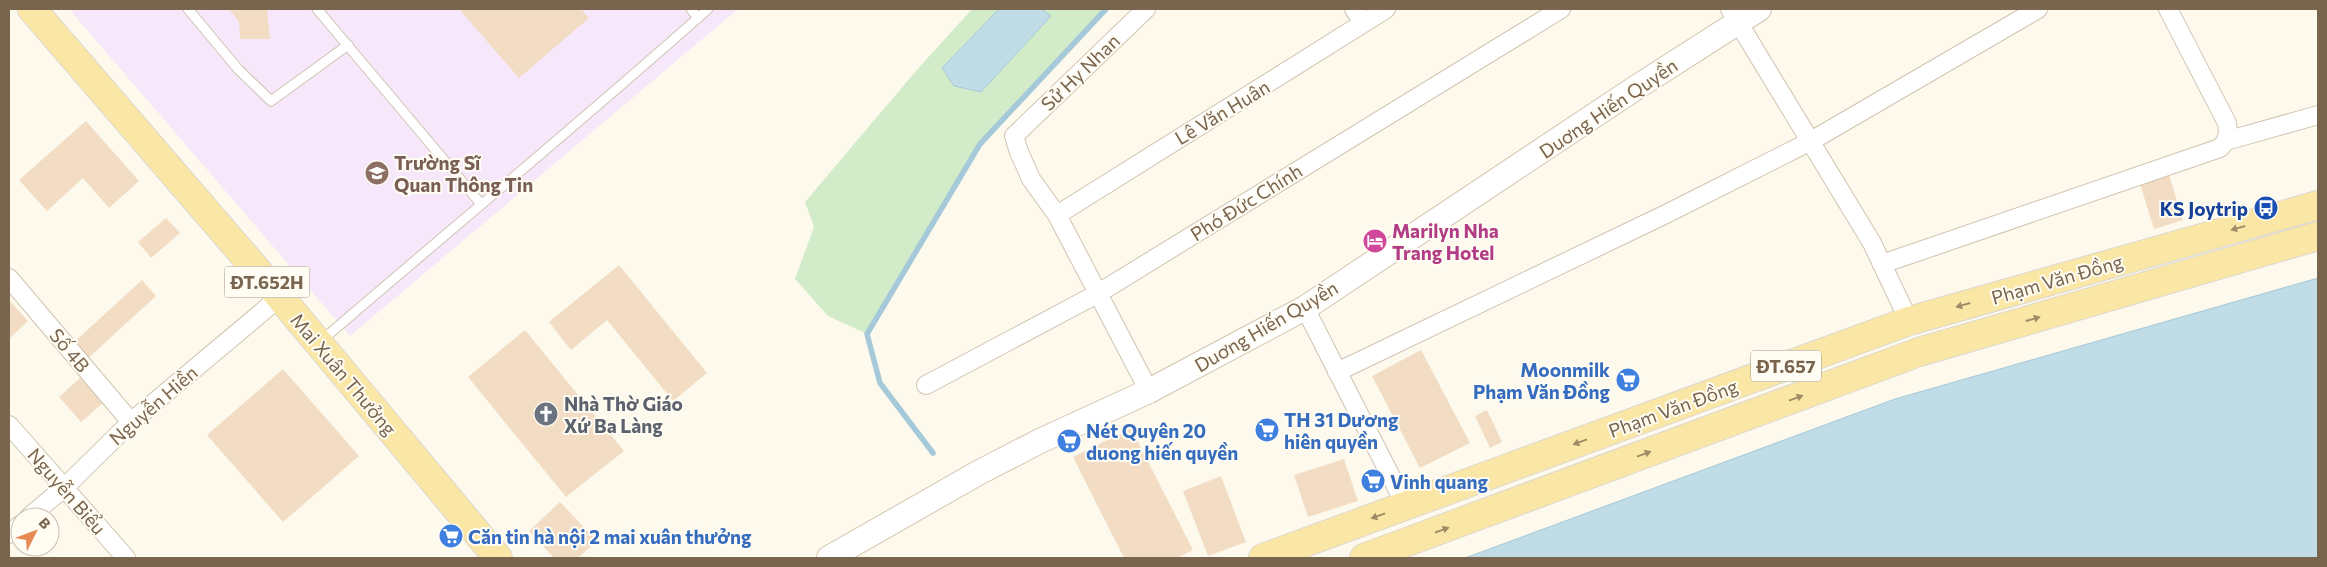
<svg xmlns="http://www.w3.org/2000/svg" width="2327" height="567" viewBox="0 0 2327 567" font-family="Commissioner,sans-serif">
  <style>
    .education { fill: #f6e8fa }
    .green { fill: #d2ecc9 }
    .water { fill: #c0dce7; stroke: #a6c9d9 }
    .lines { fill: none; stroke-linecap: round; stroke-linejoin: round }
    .stream { stroke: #a6c9d9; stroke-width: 5.5 }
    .building { fill: #f2ddc4 }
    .lane-casing { stroke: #d0c3b0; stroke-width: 11 }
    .street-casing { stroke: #d0c3b0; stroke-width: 20 }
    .secondary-casing { stroke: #d3c4ae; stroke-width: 26 }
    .primary-casing { stroke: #dcd7d1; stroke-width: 30 }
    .lane { stroke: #fff; stroke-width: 9 }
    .street { stroke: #fff; stroke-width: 18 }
    .secondary { stroke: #fff; stroke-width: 24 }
    .primary { stroke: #fae7a6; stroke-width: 28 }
    .oneway { fill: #a08b68 }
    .labels { text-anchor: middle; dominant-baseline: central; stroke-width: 4; stroke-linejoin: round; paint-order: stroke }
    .shield { fill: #fffcf3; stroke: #a19280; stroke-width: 1 }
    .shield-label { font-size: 18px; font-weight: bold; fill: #79644e }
    .street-label { font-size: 19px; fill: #79644e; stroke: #fffcf3 }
    .education-label { font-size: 19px; font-weight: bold; fill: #785e54; stroke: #fffcf3; text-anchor: start }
    .transit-label { font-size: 19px; font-weight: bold; fill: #164399; stroke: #fffcf3; text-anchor: end }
    .hotel-label { font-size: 19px; font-weight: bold; fill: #b23c85; stroke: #fffcf3; text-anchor: start }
    .shop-label { font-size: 19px; font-weight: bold; fill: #366cbe; stroke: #fffcf3; text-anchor: start }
    .worship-label { font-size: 19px; font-weight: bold; fill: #5b616d; stroke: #fffcf3; text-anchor: start }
  </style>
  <rect width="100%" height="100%" fill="#fdf9ec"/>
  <!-- education -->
  <polygon class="education" points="69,9 738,9 350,336"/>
  <!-- green -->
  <polygon class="green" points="972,9 999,9 942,68 1050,16 1042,9 1106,9 980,144 867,334 828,316 795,279 814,227 805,202 915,72"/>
  <!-- water -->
  <g class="water">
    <polygon points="999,9 1042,9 1051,16 981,92 954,86 942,68"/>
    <polygon points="2318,278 2318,558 1465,558 1895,399"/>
  </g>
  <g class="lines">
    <!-- stream -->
    <polyline class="stream" points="933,453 880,383 867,334 980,144 1106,9"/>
  </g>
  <!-- building -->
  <g class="building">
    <polygon points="229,9 267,9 270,39 240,39 239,22"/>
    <polygon points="459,9 581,9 589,18 519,78"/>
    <polygon points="86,121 139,181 109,208 83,178 47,211 19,180"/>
    <polygon points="2168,172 2183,220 2154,229 2139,181"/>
    <polygon points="166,218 180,233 151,258 138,242"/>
    <polygon points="619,265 707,373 673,401 607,320 571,350 549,322"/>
    <polygon points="142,280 156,296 86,360 72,344"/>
    <polygon points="10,301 28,321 9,339 9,303"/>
    <polygon points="525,330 624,451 566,497 468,377"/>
    <polygon points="1421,350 1470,443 1420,468 1372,376"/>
    <polygon points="283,369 359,456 283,522 207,435"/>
    <polygon points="80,378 103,403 81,422 59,397"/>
    <polygon points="1487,410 1502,442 1490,448 1475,416"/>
    <polygon points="1131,428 1193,550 1177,558 1124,558 1073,457"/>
    <polygon points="1344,459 1358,501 1308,517 1294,475"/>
    <polygon points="1221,476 1246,542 1208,556 1183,491"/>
    <polygon points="560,502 597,541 578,558 554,558 529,531"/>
  </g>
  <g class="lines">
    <defs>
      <g id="lane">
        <polyline points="188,9 238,69 271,101 348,45"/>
        <polyline points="317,9 481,204"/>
        <polyline points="691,9 698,18"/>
        <path d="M321,341C450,230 581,122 708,9"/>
      </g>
      <g id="street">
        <polyline points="1146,9 1014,136 1019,152 1031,179 1057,215 1149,391"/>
        <polyline points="1354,9 1363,23"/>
        <polyline points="1730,9 1872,243 1909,321"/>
        <polyline points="2226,141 2318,115"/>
        <polyline points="1057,215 1386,9"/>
        <path d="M1882,264L2220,148C2228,140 2229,134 2227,123L2168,9"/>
        <polyline points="9,278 131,422"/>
        <polyline points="1305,308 1406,506"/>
        <polyline points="1337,372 1666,214 1811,141 2038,9"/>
        <polyline points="926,385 1097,294 1561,9"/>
        <polyline points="9,425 126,558"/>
        <polyline points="29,517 65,487 131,422 280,297"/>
        <polyline points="9,534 20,525"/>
      </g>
      <polyline id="secondary" points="829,558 978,473 1040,441 1149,391 1305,308 1637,87 1759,9"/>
      <g id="primary">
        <polyline points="32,9 280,297 498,558"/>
        <polyline points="1263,558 1909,321 2318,205"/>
        <polyline points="1364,558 1919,352 2318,236"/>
      </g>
    </defs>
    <!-- lane casing -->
    <use href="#lane" class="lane-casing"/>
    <!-- street casing -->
    <use href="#street" class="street-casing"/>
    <!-- secondary casing -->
    <use href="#secondary" class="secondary-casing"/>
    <!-- primary casing -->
    <use href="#primary" class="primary-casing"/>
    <!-- lane -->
    <use href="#lane" class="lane"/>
    <!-- street -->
    <use href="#street" class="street"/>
    <!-- secondary -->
    <use href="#secondary" class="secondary"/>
    <!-- primary -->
    <use href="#primary" class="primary"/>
  </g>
  <!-- one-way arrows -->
  <defs><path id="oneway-solid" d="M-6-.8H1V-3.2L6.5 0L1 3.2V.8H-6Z" transform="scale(1.25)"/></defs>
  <g class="oneway">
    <use href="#oneway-solid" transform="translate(2238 228) rotate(164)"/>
    <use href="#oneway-solid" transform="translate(1963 305) rotate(164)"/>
    <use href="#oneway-solid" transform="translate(2033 319) rotate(-16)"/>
    <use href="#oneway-solid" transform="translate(1796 398) rotate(-20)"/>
    <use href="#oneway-solid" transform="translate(1580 442) rotate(160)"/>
    <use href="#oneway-solid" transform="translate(1644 454) rotate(-20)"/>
    <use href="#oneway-solid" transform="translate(1378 516) rotate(160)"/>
    <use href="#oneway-solid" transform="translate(1442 530) rotate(-20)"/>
  </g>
  <!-- icons -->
  <defs>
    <symbol id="university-disc" viewBox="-11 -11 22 22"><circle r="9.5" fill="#8d6e63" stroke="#fffcf3"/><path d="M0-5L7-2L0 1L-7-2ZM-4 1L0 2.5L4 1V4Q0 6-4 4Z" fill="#fff"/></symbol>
    <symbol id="bus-disc" viewBox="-11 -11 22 22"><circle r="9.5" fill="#1a4fb4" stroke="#fffcf3"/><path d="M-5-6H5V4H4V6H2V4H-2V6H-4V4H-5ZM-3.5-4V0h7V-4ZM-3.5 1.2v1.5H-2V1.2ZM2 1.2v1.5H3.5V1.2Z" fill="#fff"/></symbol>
    <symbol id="hotel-disc" viewBox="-11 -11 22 22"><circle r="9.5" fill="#d1479c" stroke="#fffcf3"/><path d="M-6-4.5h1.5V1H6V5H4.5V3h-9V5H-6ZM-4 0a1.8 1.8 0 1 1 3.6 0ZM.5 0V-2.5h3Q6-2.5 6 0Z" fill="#fff"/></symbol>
    <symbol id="supermarket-disc" viewBox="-11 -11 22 22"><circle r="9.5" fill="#3f7fe0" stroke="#fffcf3"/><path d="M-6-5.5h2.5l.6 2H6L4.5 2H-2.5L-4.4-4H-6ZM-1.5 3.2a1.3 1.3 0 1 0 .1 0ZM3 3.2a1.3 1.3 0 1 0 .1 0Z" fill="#fff"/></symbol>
    <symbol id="church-disc" viewBox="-11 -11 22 22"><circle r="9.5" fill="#6b7280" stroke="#fffcf3"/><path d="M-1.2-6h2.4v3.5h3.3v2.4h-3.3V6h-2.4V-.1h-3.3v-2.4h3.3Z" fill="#fff"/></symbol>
  </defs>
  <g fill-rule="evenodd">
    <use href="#university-disc" x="363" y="159" width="28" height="28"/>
    <use href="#bus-disc" x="2252" y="194" width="28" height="28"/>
    <use href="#hotel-disc" x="1361" y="227" width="28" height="28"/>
    <use href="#supermarket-disc" x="1614" y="366" width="28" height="28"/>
    <use href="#church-disc" x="532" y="400" width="28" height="28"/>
    <use href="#supermarket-disc" x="1253" y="416" width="28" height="28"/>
    <use href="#supermarket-disc" x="1055" y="427" width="28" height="28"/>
    <use href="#supermarket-disc" x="1359" y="467" width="28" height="28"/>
    <use href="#supermarket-disc" x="437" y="522" width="28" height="28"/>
  </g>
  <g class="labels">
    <!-- shield labels -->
    <g class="shield">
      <rect x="224.5" y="266.5" width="85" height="31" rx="4"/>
      <rect x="1751" y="350.5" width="70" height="31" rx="4"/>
    </g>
    <g class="shield-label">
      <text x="267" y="282">ĐT.652H</text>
      <text x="1786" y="366">ĐT.657</text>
    </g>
    <!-- street labels -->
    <g class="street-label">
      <text transform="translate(1080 72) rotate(-44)">Sử Hy Nhan</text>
      <text transform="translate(1608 108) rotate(-34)">Duơng Hiến Quyền</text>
      <text transform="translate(1222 112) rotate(-31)">Lê Văn Huân</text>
      <text transform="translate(1246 202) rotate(-32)">Phó Đức Chính</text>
      <text transform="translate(2057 279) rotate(-16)">Phạm Văn Đồng</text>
      <text transform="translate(1266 326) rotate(-30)">Duơng Hiến Quyền</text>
      <text transform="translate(70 350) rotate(50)">Số 4B</text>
      <text transform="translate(344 374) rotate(50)">Mai Xuân Thưởng</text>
      <text transform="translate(153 405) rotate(-41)">Nguyễn Hiền</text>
      <text transform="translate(1673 408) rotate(-20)">Phạm Văn Đồng</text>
      <text transform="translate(67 491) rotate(49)">Nguyễn Biểu</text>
    </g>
    <!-- education labels -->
    <g class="education-label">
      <text x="394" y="162">Trường Sĩ<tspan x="394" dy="22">Quan Thông Tin</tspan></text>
    </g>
    <!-- transit labels -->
    <g class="transit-label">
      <text x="2248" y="208">KS Joytrip</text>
    </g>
    <!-- hotel labels -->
    <g class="hotel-label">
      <text x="1392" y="230">Marilyn Nha<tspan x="1392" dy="22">Trang Hotel</tspan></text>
    </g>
    <!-- shop labels -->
    <g class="shop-label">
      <text x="1610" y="369" text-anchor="end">Moonmilk<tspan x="1610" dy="22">Phạm Văn Đồng</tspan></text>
      <text x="1284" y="419">TH 31 Dương<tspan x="1284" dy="22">hiên quyền</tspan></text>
      <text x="1086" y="430">Nét Quyên 20<tspan x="1086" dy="22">duong hiến quyền</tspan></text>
      <text x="1390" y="481">Vinh quang</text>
      <text x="468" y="536">Căn tin hà nội 2 mai xuân thưởng</text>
    </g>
    <!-- worship labels -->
    <g class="worship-label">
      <text x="564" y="403">Nhà Thờ Giáo<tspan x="564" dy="22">Xứ Ba Làng</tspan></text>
    </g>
  </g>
  <!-- border -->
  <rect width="2327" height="567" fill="none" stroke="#79644e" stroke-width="20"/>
  <!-- north arrow -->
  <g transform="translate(35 532) rotate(48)"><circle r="24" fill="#fffcf3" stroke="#c9bfb1"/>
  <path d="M0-4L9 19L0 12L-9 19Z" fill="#e58a53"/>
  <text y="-8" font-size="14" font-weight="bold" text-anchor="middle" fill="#79644e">B</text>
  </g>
</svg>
